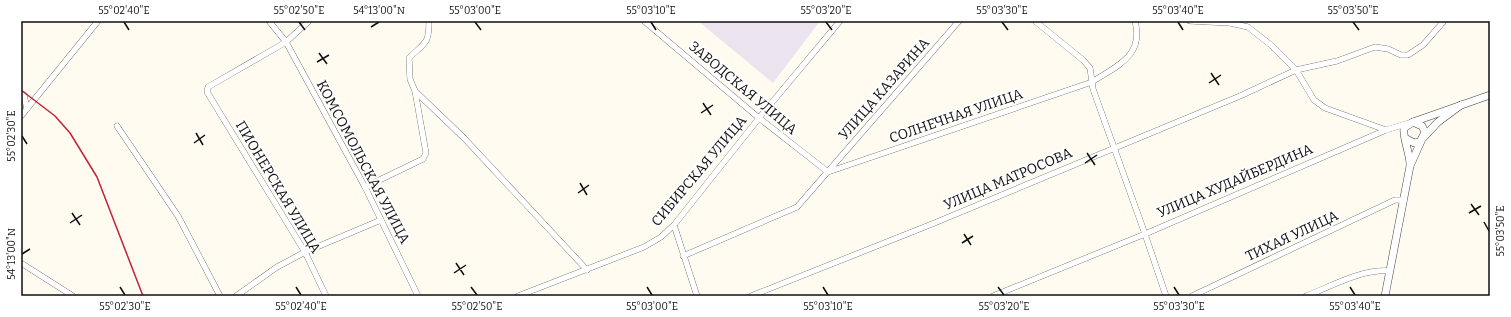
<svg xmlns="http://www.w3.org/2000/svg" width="1511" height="317" viewBox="0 0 1511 317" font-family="Bitter,serif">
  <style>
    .industrial { fill: #ebe3ed }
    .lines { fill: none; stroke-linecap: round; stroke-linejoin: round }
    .minor-casing { stroke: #424242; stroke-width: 6 }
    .tertiary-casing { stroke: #424242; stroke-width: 8 }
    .minor { stroke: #fff; stroke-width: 5.5 }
    .tertiary { stroke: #fff; stroke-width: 7 }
    .rail { stroke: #c22438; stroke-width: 1.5 }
    .ticks { fill: none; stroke: #0f0f0f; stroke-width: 1.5 }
    .labels { text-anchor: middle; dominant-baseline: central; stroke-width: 4; stroke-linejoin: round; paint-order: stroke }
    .street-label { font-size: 14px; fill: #0f0f0f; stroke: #fff }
    .neatline { fill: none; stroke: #0f0f0f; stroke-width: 1.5 }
    .ticks-label { font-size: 10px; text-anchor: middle; fill: #0f0f0f }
  </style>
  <rect width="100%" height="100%" fill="#fffbf1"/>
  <!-- industrial -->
  <polygon class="industrial" points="698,21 820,21 773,83"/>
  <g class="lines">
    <defs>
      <g id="minor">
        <polyline points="269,21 286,42 365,187 418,296"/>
        <polyline points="309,21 286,42 208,87 207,92 305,252 326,296"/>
        <path d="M429,21C429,45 425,42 409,58L410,79L415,91L464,138L587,270"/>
        <polyline points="644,21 759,118 828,172"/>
        <polyline points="1035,21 1083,60 1090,68 1093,89 1145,234 1166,296"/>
        <polyline points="1190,21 1230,23 1248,27 1271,45 1296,70 1314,100 1325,108 1386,130"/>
        <polyline points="21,93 24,95 27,109"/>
        <polyline points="21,116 98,21"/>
        <polyline points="117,126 178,216 220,296"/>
        <path d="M828,172L1092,82C1118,65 1144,56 1135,21"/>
        <polyline points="365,187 423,159 426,153 415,91"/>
        <polyline points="674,225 697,296"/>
        <polyline points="683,256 797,207 959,21"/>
        <polyline points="21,263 73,296"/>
        <polyline points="236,296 277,267 305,252 381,220"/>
        <polyline points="518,296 644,247 661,237 674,225 759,118 840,21"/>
        <polyline points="751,296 932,224 1240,96 1296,70 1337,61 1375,47 1388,49 1401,55 1408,55 1423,45 1444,21"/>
        <polyline points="993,296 1145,234 1386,130 1409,123"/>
        <polyline points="1192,296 1395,200 1404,200"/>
        <path d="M1306,296C1332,286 1361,269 1389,271"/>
      </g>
      <g id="tertiary">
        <polyline points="1413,122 1490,95"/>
        <path d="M1405,138L1414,143L1420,142L1425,132L1422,126L1413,122L1404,128C1402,135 1410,154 1410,164"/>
        <polyline points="1385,296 1410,166 1422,139 1438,122 1461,105"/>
      </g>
    </defs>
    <!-- minor casing -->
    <use href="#minor" class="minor-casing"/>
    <!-- tertiary casing -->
    <use href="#tertiary" class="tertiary-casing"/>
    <!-- minor -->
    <use href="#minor" class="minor"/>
    <!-- tertiary -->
    <use href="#tertiary" class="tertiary"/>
    <!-- rail -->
    <polyline class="rail" points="21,90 55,116 70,133 97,177 143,296"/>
  </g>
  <!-- ticks -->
  <path class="ticks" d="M124,22L129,30M299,22L305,30M475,22L481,30M651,22L656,30M826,22L832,30M1002,22L1008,30M1178,22L1183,30M1353,22L1359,30M371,27L379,22M319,53L327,64M317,62L329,55M1211,73L1219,85M1209,83L1221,75M703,103L711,115M701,113L713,105M196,133L203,145M22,136L27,144M194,143L205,135M1087,153L1095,165M1085,163L1097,155M580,183L587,195M578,193L589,185M1471,204L1479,215M72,213L80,225M1469,213L1481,206M1484,222L1489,231M70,223L82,215M964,234L971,245M962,243L973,236M22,254L30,249M456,263L464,275M454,273L466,265M120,287L125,295M296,287L301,295M471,287L477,295M647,287L652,295M823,287L828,295M998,287L1004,295M1174,287L1179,295M1350,287L1355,295"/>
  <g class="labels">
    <!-- street labels -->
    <g class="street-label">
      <text transform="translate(743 88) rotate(40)">ЗАВОДСКАЯ УЛИЦА</text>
      <text transform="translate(884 89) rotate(-49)">УЛИЦА КАЗАРИНА</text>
      <text transform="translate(956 116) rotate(-19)">СОЛНЕЧНАЯ УЛИЦА</text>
      <text transform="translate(363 162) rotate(62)">КОМСОМОЛЬСКАЯ УЛИЦА</text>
      <text transform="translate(699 171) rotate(-50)">СИБИРСКАЯ УЛИЦА</text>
      <text transform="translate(1008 179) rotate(-23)">УЛИЦА МАТРОСОВА</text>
      <text transform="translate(1235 181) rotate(-23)">УЛИЦА ХУДАЙБЕРДИНА</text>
      <text transform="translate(278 187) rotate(59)">ПИОНЕРСКАЯ УЛИЦА</text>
      <text transform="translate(1292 236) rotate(-25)">ТИХАЯ УЛИЦА</text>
    </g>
  </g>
  <!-- border -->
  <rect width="1511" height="317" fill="none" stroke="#ffffff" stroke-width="44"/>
  <rect x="22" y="22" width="1467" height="273" class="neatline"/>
  <g class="ticks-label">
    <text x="124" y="14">55°02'40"E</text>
    <text x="299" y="14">55°02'50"E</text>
    <text x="379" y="14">54°13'00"N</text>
    <text x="475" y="14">55°03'00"E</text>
    <text x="651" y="14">55°03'10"E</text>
    <text x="826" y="14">55°03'20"E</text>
    <text x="1002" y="14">55°03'30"E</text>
    <text x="1178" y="14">55°03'40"E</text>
    <text x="1353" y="14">55°03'50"E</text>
    <text transform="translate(11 136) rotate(-90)" y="4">55°02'30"E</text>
    <text transform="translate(1500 231) rotate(-90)" y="4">55°03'50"E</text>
    <text transform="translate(11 254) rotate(-90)" y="4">54°13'00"N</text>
    <text x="125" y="310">55°02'30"E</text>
    <text x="301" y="310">55°02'40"E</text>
    <text x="477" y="310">55°02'50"E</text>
    <text x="652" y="310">55°03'00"E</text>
    <text x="828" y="310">55°03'10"E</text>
    <text x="1004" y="310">55°03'20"E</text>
    <text x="1179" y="310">55°03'30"E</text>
    <text x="1355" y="310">55°03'40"E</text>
  </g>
</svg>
